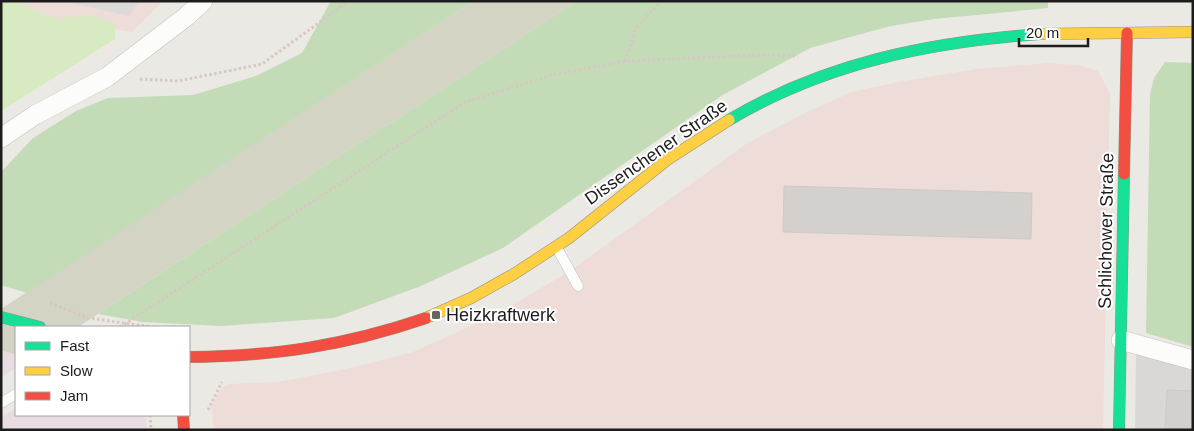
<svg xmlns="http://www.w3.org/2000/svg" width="1194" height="431" viewBox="0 0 1194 431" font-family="Arial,sans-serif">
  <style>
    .residential { fill: #dad8d6 }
    .commercial { fill: #eedcd8 }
    .industrial { fill: #e9dde3 }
    .construction { fill: #d4d4c5 }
    .grass { fill: #d7eac1 }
    .forest { fill: #c4dbb8 }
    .parking { fill: #dbdad8 }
    .building { fill: #d3d0cd; stroke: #cecac5 }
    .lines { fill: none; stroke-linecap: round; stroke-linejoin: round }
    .lane-casing { stroke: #c3c2c0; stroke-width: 11 }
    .street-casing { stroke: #c3c2c0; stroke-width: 20 }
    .fast-casing { stroke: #92947c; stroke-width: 12 }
    .slow-casing { stroke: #92947c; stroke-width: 12 }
    .jam-casing { stroke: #92947c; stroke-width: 12 }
    .path { stroke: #d7c7c3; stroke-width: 3; stroke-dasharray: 2.5 2.5; stroke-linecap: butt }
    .lane { stroke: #fcfcfb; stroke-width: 10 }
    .street { stroke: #fcfcfb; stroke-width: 19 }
    .fast { stroke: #16e098; stroke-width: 11 }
    .slow { stroke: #ffcf43; stroke-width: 11 }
    .jam { stroke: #f24e42; stroke-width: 11 }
    .poi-dot { fill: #646462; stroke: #fff; stroke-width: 2 }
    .labels { text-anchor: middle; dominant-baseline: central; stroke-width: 4; stroke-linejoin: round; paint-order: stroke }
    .street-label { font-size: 18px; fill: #1c1c1c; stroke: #fff }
    .poi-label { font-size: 18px; fill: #1c1c1c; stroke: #fff; text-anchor: start }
  </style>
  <rect width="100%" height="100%" fill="#ebe9e4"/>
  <!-- residential -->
  <polygon class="residential" points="1136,354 1193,369 1193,430 1135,430"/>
  <!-- commercial -->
  <g class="commercial">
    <polygon points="14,1 163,1 132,32 54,18"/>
    <polygon points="1048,63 1078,65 1098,71 1110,93 1103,430 213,430 212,405 222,388 230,384 278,382 346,369 413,352 497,314 570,271 749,142 809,111 852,92 898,82 976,69"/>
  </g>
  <!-- industrial -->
  <g class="industrial">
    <polygon points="1,350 16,355 16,368 1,377"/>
    <polygon points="16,408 16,415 146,415 147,430 1,430 1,417"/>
  </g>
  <!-- construction -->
  <polygon class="construction" points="473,1 577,1 78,327 16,327 16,355 1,350 1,309"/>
  <!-- grass -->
  <polygon class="grass" points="1,1 14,1 54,18 93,15 115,25 115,39 1,111"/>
  <!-- forest -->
  <g class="forest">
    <polygon points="331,1 473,1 27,293 1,285 1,172 33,138 76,111 108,98 193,95 256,76 302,53"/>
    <polygon points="577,1 1048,1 1048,8 934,19 891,26 810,48 721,96 503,248 421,286 334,318 222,326 143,322 98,314"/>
    <polygon points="1165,62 1193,63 1193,347 1146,333 1150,94 1154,78"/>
  </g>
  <!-- parking -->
  <polygon class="parking" points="64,1 139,1 129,16"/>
  <!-- building -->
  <g class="building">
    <polygon points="784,186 1032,193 1031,239 783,232"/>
    <polygon points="1167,390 1193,391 1193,430 1165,430"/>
  </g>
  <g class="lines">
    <defs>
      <g id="lane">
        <polyline points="557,248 578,286"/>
        <polyline points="1,403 16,394"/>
      </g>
      <g id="street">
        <polyline points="1,138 35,115 107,77 187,16 203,1"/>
        <polyline points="1121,340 1193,360"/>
      </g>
      <g id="fast">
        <path d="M729,120C825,63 929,42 1040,34"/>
        <polyline points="1,317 40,327"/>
        <polyline points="1119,430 1124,174"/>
      </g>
      <g id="slow">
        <polyline points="1040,34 1193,32"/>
        <polyline points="426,318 471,298 514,274 569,238 667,160 729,120"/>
      </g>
      <g id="jam">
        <polyline points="1124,174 1127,33"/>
        <path d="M189,357C275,356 344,346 426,318"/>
        <polyline points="183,415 184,430"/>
      </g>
    </defs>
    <!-- lane casing -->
    <use href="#lane" class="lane-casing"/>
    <!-- street casing -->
    <use href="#street" class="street-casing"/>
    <!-- fast casing -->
    <use href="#fast" class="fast-casing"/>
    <!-- slow casing -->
    <use href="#slow" class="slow-casing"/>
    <!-- jam casing -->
    <use href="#jam" class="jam-casing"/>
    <!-- path -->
    <g class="path">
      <polyline points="625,61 636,29 661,1"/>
      <polyline points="140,79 178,81 262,64 349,1"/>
      <polyline points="50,303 88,318 152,327"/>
      <polyline points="120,327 465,102 552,75 625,61 762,55 798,56"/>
      <polyline points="208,410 222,382"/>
      <polyline points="150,415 151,430"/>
    </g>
    <!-- lane -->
    <use href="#lane" class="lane"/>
    <!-- street -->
    <use href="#street" class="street"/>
    <!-- fast -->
    <use href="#fast" class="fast"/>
    <!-- slow -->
    <use href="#slow" class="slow"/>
    <!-- jam -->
    <use href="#jam" class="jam"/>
  </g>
  <!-- markers -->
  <rect class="poi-dot" x="431" y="310" width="10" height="10" rx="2.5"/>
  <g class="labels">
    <!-- street labels -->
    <g class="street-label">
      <text transform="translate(656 152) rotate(-35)">Dissenchener Straße</text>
      <text transform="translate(1106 231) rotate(-89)">Schlichower Straße</text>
    </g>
    <!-- poi labels -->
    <g class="poi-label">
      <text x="446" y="315">Heizkraftwerk</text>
    </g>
  </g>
  <!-- border -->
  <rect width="1194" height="431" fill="none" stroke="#1c1c1c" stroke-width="5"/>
  <!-- legend -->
  <rect x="15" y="326" width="175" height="90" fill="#ffffff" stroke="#a4a4a4"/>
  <rect x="25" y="342" width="25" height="8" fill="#16e098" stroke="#a4a4a4"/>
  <text x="60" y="351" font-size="15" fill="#1c1c1c">Fast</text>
  <rect x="25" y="367" width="25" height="8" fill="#ffcf43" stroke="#a4a4a4"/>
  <text x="60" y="376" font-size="15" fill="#1c1c1c">Slow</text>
  <rect x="25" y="392" width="25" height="8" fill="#f24e42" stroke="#a4a4a4"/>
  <text x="60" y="401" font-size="15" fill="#1c1c1c">Jam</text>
  <!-- scale -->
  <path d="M1019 38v8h69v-8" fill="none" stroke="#1c1c1c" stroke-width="2.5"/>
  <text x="1026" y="38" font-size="15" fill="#1c1c1c" stroke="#ffffff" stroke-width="4" paint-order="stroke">20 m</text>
</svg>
